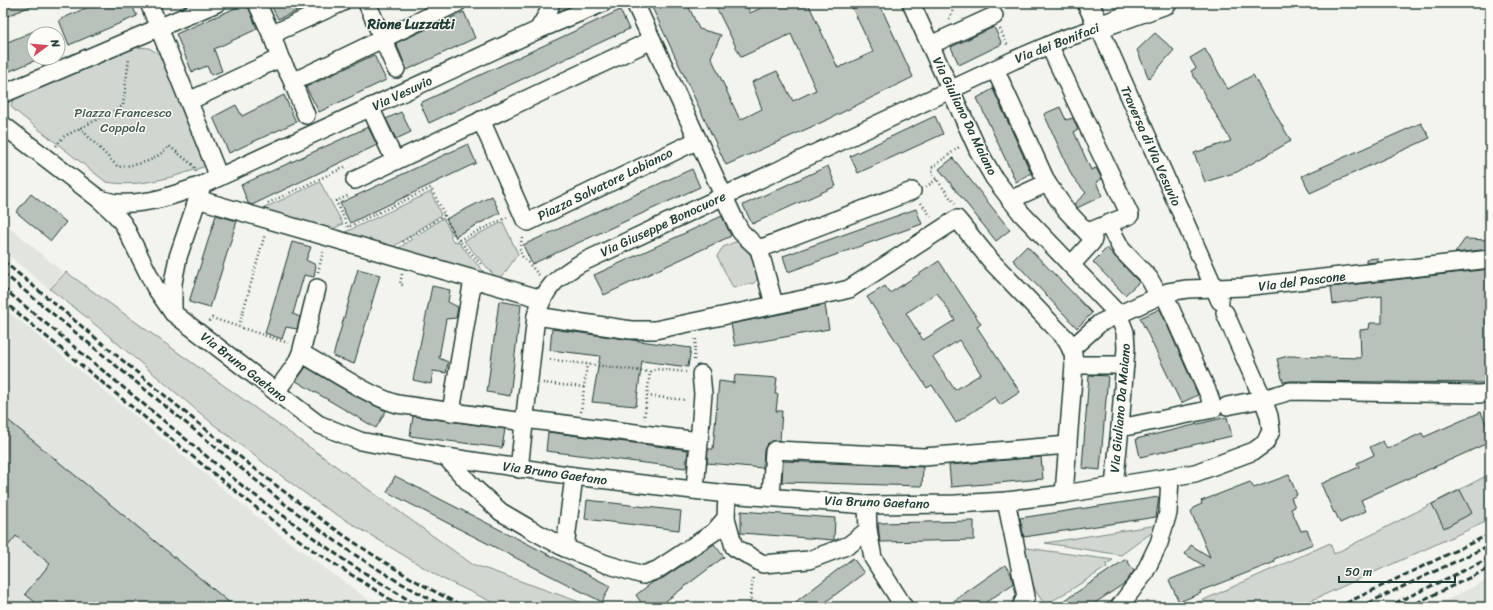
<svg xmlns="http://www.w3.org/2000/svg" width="1493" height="610" viewBox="0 0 1493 610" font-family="Sriracha,sans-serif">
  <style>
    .built { fill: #e2e5df }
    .green { fill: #d1d6d1; stroke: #788a82 }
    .building { fill: #b9c1bb; stroke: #1f3d34; fill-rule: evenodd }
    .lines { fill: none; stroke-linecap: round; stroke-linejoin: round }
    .minor-casing { stroke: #1f3d34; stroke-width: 20 }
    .major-casing { stroke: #1f3d34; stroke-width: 24 }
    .path { stroke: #1f3d34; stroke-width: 2.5; stroke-dasharray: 1 3; stroke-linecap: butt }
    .minor { stroke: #fdfcf7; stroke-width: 17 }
    .major { stroke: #fdfcf7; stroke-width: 21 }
    .rail { stroke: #1f3d34; stroke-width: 3; stroke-dasharray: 6 3; stroke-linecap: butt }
    .labels { text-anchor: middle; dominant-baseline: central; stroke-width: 3; stroke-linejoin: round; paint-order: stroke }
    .street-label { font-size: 13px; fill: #1f3d34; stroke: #fdfcf7 }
    .park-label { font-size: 13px; fill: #435c53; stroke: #fdfcf7 }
    .neighbourhood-label { font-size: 14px; font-weight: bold; fill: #1f3d34; stroke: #fdfcf7 }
  </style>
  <rect width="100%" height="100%" fill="#f4f4ef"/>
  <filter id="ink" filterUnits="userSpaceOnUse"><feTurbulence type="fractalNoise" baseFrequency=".025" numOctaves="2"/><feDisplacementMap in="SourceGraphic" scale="8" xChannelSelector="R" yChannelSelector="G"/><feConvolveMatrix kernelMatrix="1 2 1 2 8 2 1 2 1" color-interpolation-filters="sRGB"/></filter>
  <g filter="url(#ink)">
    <!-- built -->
    <g class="built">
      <polygon points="3,222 63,272 49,289 3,251"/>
      <polygon points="3,307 272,529 373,603 381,607 3,607"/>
      <polygon points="1490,578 1490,607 1433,607"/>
    </g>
    <!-- green -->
    <g class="green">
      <path d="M137,47L149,48L164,57L206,166C174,177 140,188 106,182L13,109L11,106L12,102L20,95Z"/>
      <polygon points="320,182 343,224 326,232 258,211"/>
      <polygon points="431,192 441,215 387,251 339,235"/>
      <polygon points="443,218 451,232 451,238 453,241 458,242 491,280 393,252"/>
      <polygon points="503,222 518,254 499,281 464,241"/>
      <path d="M735,242H737C741,246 748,251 751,256C755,263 762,277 754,283L733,288L717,256L723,247Z"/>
      <polygon points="66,272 472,564 594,607 503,607 441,578 321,505 268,466 213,424 85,316 50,289"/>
      <polygon points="1490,474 1490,520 1297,607 1188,607 1330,543 1334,554"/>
      <polygon points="1157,525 1154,531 1121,555 1045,543"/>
      <path d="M1027,548L1113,560L1106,564L1107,567L1099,572L1046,605C1031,590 1029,570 1025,550Z"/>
    </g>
    <!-- building -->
    <g class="building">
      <polygon points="3,3 38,3 3,18"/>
      <polygon points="97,3 131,3 137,16 69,45 59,20"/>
      <polygon points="247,3 257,29 214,49 222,71 211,75 207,66 192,72 176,34"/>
      <polygon points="270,3 315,3 278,19"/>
      <polygon points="650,3 687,3 699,29 721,35 711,57 740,120 762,109 752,82 777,71 793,101 816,90 791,34 741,57 714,3 746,3 750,13 772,3 808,3 838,68 873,52 850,3 879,3 913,77 829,119 726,165"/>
      <polygon points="620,10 629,29 429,123 420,103"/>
      <polygon points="464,12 475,38 407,70 396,43"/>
      <polygon points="994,27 1002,44 959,65 951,47"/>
      <polygon points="34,31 34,58 41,58 3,74 3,44"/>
      <polygon points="1155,33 1174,50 1149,79 1137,50"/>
      <polygon points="1205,49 1228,89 1253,75 1291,141 1237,172 1205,182 1194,153 1231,141 1191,71 1196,68 1190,58"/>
      <polygon points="374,55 386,80 319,112 306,87"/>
      <polygon points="993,89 1031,173 1016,182 977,98"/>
      <polygon points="284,95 296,122 229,153 213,117 236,105 242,116"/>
      <polygon points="1060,107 1066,120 1073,118 1078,130 1074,132 1091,170 1096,168 1102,179 1096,182 1102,196 1077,208 1074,204 1086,193 1072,176 1044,114"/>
      <polygon points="401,112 411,132 396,139 386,119"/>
      <polygon points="935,116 943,134 858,173 850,156"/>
      <polygon points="1421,123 1430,138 1310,193 1302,176"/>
      <polygon points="368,127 377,145 252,205 248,203 241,185"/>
      <polygon points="468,144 476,163 350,223 340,203"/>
      <polygon points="953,158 1010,230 996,241 939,169"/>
      <polygon points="828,166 836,186 752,224 743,205"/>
      <polygon points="692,169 700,187 532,264 523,245"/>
      <polygon points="31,194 66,222 51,241 16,212"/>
      <polygon points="492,196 500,213 455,236 446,219"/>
      <polygon points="916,209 922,224 788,272 783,256"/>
      <polygon points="216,215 237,221 210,308 189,302"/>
      <polygon points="722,216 731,236 604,295 594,275"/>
      <polygon points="1465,239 1490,240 1490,249 1455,253"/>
      <polygon points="292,242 311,247 306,260 316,265 314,277 304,275 293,314 300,317 297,329 286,327 282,339 265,333"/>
      <polygon points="1027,246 1092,313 1077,328 1013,260"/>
      <polygon points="1107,248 1139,282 1125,295 1093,262"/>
      <polygon points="1378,258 1378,262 1366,263 1366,259"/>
      <path d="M939,261L981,324L977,327L1020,392L1000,405L995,397L956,423L932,385L927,388L867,297L885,286L890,293ZM937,293L955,320L923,340L906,313ZM959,340L981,374L955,390L933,357Z"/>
      <polygon points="358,269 380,275 354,364 333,356"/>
      <polygon points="1490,269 1490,383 1291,381 1283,382 1277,359 1288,356 1361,358 1360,330 1369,329 1370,323 1382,323 1382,296 1333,304 1331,287"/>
      <polygon points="432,286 450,290 448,302 458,307 456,318 446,319 439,358 448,362 446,373 433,371 431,384 413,380"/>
      <polygon points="499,301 521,305 510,396 487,392"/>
      <polygon points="825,305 829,329 735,346 731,324"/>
      <polygon points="1160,309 1198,395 1181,403 1140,318"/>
      <polygon points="552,329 691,348 688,367 642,361 636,406 592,402 600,356 550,350"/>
      <polygon points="306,367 355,396 386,411 376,428 296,381"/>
      <polygon points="735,375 777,378 775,394 778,394 776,411 782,411 780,440 772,441 767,444 764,450 763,468 707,463 708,449 713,449 719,381 734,383"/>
      <polygon points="1089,375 1108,376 1100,470 1082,468"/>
      <polygon points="1481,412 1490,433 1490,442 1361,500 1366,511 1340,523 1335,512 1334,513 1321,484 1359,467 1357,463 1374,455 1370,447 1383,441 1387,449 1422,433 1424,437"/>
      <polygon points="3,416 235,607 41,607 25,594 50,564 16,536 3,552"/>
      <polygon points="413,416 505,429 502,448 410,436"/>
      <polygon points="1227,417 1232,436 1140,457 1136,439"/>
      <polygon points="548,432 688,450 686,468 546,451"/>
      <polygon points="1041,457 1043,479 951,487 949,465"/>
      <polygon points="783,461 923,467 922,486 782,482"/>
      <polygon points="1289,475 1297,495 1291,498 1295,507 1291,509 1301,531 1307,530 1313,544 1274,559 1275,562 1200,591 1201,593 1179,602 1169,580 1204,566 1185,554 1191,545 1210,557 1191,512 1195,507 1202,504 1201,501 1250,482 1254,488"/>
      <polygon points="395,476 610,586 602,602 387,492"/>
      <polygon points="1460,490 1472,513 1444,528 1432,504"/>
      <polygon points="1159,497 1156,517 1024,537 1020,518"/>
      <polygon points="587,500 681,511 679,530 585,519"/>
      <polygon points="741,511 835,518 834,540 741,533"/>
      <polygon points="974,521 974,540 880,542 878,523"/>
      <polygon points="714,544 724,557 658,607 644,607 636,595 653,582 663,578"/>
      <polygon points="853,558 864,573 819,607 789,607"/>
      <polygon points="1126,559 1134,571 1125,583 1089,607 1055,607"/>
      <polygon points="1005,565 1011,574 1013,584 979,607 945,607"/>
    </g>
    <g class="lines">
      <defs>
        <g id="minor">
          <polyline points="149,3 219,177"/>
          <polyline points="257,3 273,38"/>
          <polyline points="367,3 396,69"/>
          <polyline points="635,3 736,223 741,232 759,249 774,304"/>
          <polyline points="911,3 978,150 994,178 1021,213 1118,314 1125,332 1126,348 1120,428 1114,486"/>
          <polyline points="538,30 548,13 551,3"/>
          <polyline points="930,45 994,16"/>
          <polyline points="1049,45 1130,215 1088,232"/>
          <polyline points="280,58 273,38 279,31 341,3"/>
          <polyline points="995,69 1047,183 1066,210 1093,239 1092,242 1071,265"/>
          <polyline points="291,78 306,115"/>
          <polyline points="3,94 217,3"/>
          <polyline points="189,101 280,58 291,78 299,79 457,3"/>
          <polyline points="370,107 395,161"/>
          <polyline points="481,120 525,220 528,222 698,140"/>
          <path d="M3,125L99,199C105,200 112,203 118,203C147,205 175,195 202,185L538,30L603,3"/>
          <polyline points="355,180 652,40"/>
          <polyline points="99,199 116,215 124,225 155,287 173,313 318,424 360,441 446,457 574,476 727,494 867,505 956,504 1006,501 1064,494 1195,473 1254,451 1265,443 1271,431 1269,416 1263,399 1225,313"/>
          <polyline points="197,199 542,299"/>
          <polyline points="1010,200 1047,183"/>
          <polyline points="1108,224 1122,250 1149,278 1159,296"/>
          <polyline points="759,249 912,191"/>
          <polyline points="173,313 173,283 178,257 201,189"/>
          <polyline points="536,316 631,330 655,330 837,292 849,289 957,219 992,262 1067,340 1073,354 1074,365 1064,494"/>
          <polyline points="1071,349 1100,323 1168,292 1187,289 1244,287 1490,259"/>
          <path d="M301,353C330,369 365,394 397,404L524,422"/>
          <polyline points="1074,365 1125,365"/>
          <polyline points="276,392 296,364 301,353 317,288"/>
          <polyline points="1227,406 1263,399 1291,391 1479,394 1490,393"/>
          <polyline points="451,412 473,279"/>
          <polyline points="524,419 699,441"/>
          <polyline points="1120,428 1213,409 1209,395 1164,294"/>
          <polyline points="446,457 472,486 501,512 530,529 565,548 606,564 643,575 657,570 714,532 726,518 727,494"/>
          <path d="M519,469L536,316C545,287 556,278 581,263L1014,60L1063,39L1099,27L1220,301"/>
          <polyline points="695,490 703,394 701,374"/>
          <polyline points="771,496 774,451 775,450 924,457 1068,445"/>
          <polyline points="1006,501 1026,596 1021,607"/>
          <polyline points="726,518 734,547 763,564 809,560 849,545 868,530 867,505"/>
          <polyline points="868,530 873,558 904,607"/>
          <polyline points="565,548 574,476"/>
          <polyline points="1119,607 1144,574 1159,543 1168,513 1170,478"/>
        </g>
        <polyline id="major" points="1088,3 1099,27 1166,3"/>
      </defs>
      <!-- minor casing -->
      <use href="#minor" class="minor-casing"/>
      <!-- major casing -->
      <use href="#major" class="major-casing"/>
      <!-- path -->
      <g class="path">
        <polyline points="954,7 963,3"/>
        <polyline points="949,19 954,7 951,3"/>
        <polyline points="1000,29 1008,47"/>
        <path d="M80,128L118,167C140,164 153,163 169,146L194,166L196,172"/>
        <polyline points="56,146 63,137 123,106 129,58"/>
        <polyline points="926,187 937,179"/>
        <polyline points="268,203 345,167"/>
        <polyline points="921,203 932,218"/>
        <polyline points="955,204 932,173 933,167 959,147"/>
        <polyline points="350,226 431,188 455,236 482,265"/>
        <polyline points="348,227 336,201 350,195"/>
        <polyline points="522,237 520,249 521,255 540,276"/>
        <polyline points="459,240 508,217"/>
        <polyline points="403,242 444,215"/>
        <polyline points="318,272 323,252"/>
        <polyline points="402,274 400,284 405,286"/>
        <polyline points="209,321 212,318 288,343"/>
        <polyline points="239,326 265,234"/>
        <polyline points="546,359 650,372 644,419"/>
        <polyline points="694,360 696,337"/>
        <polyline points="650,372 657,369 686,372"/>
        <polyline points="543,383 584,387"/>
        <polyline points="647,396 686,400"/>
        <polyline points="581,412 587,364"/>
        <polyline points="750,607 753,576"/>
      </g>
      <!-- minor -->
      <use href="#minor" class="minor"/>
      <!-- major -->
      <use href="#major" class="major"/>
      <!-- rail -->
      <g class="rail">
        <path d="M3,261C66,313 129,366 192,418C278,488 364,558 465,607"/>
        <polyline points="3,273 286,505 352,553 397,581 445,607"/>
        <polyline points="3,288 245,488 347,562 420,607"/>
        <polyline points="3,301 198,461 273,521 314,551 402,607"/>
        <polyline points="1338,607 1490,534"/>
        <polyline points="1360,607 1490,545"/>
        <polyline points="1387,607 1490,558"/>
        <polyline points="1408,607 1490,568"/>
      </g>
    </g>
  </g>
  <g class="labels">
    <!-- street labels -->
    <g class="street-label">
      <text transform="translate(1057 43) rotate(-21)">Via dei Bonifaci</text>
      <text transform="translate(402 93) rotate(-25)">Via Vesuvio</text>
      <text transform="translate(965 116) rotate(64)">Via Giuliano Da Maiano</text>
      <text transform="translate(1151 146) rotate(66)">Traversa di Via Vesuvio</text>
      <text transform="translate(605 184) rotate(-26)">Piazza Salvatore Lobianco</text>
      <text transform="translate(663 224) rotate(-25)">Via Giuseppe Bonocuore</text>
      <text transform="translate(1302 281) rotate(-7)">Via del Pascone</text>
      <text transform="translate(244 367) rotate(38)">Via Bruno Gaetano</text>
      <text transform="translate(1120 408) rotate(-85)">Via Giuliano Da Maiano</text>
      <text transform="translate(555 473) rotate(8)">Via Bruno Gaetano</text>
      <text transform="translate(877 502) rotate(2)">Via Bruno Gaetano</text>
    </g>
    <!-- park labels -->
    <g class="park-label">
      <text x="123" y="112">Piazza Francesco<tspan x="123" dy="15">Coppola</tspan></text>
    </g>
    <!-- neighbourhood labels -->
    <g class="neighbourhood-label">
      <text x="411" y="24">Rione Luzzatti</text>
    </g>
  </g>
  <!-- margin -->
  <rect width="1493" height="610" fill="none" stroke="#fdfcf7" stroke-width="16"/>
  <rect x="8" y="8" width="1477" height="594" fill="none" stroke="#1f3d34" stroke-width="1.5" filter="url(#ink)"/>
  <!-- north arrow -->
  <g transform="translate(46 46) rotate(74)"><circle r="19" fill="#fdfcf7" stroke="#a4b0a9"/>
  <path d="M0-3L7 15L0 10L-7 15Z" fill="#d1495b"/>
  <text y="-6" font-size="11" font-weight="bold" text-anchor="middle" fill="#1f3d34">N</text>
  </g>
  <!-- scale -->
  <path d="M1339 576v6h116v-6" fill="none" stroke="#1f3d34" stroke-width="2"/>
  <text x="1345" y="576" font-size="12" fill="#1f3d34" stroke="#fdfcf7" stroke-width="3" paint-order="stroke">50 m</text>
</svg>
